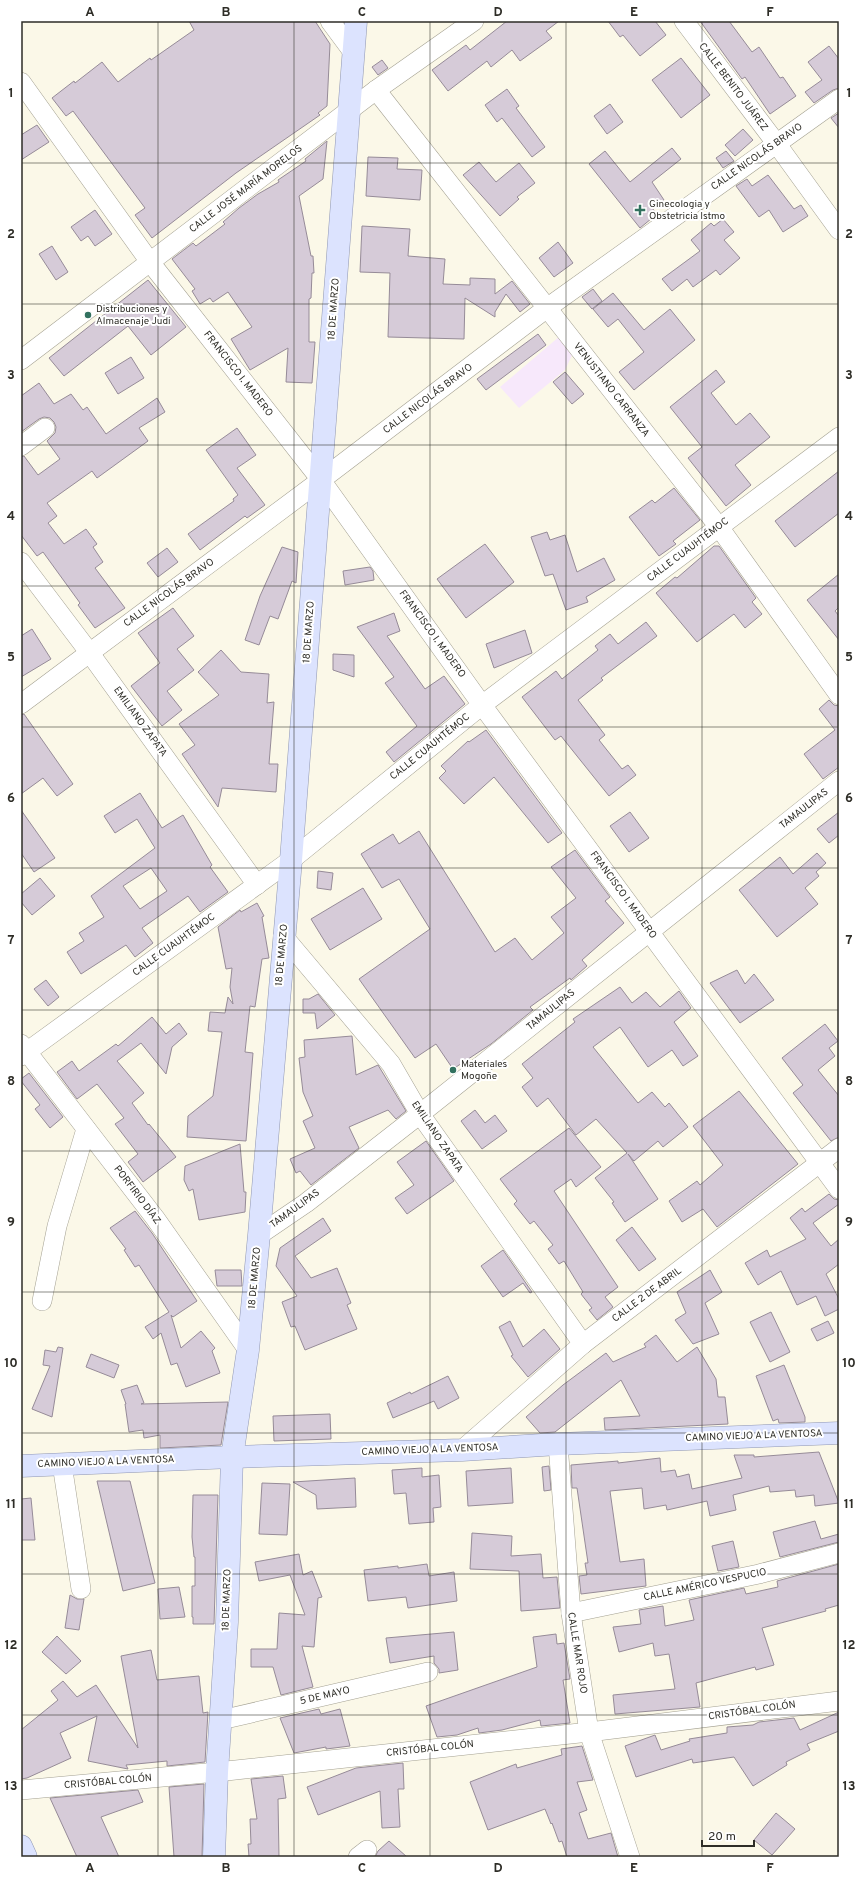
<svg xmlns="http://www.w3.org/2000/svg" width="860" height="1878" viewBox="0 0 860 1878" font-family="Overpass,sans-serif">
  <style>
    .education { fill: #f7e8fb }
    .building { fill: #d6cbd8; stroke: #968b98; fill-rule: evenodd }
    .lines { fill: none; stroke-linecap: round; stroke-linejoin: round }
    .minor-casing { stroke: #a4a192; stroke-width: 20 }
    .major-casing { stroke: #9097b2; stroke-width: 23 }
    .minor { stroke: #fff; stroke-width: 19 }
    .major { stroke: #dce3fe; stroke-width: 22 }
    .grid { fill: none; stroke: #2e2d27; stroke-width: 1; stroke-opacity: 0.55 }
    .poi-dot { fill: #32715f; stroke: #fff; stroke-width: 1.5 }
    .labels { text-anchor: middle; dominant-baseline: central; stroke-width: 4; stroke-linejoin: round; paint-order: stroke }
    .street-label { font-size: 10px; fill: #2e2d27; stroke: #fff }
    .poi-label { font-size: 10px; fill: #2e2d27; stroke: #fff; text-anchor: start }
    .neatline { fill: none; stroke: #2e2d27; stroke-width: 1.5 }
    .grid-label { font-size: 13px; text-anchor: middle; font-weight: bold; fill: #2e2d27 }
  </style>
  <rect width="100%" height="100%" fill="#fbf8e8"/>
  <!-- education -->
  <polygon class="education" points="560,336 574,351 565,370 519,408 500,387"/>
  <!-- building -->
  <g class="building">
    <polygon points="189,21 315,21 330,44 327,106 318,113 320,115 236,173 152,238 135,215 145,208 73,111 66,116 52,98 74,81 75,83 102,62 118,82 150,58 151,60 194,30"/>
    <polygon points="507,21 559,21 546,31 552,38 520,61 512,50 491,67 487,61 448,91 432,70 466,45 470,50"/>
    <polygon points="608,21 655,21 666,35 640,56 623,35 620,37"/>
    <polygon points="700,21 729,21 752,52 759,47 780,78 783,77 796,96 770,114 745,77 742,79"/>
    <polygon points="829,46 839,59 839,88 833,90 814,103 805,92 822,80 808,62"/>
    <polygon points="681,58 710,95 681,118 652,80"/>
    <polygon points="382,60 388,68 378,75 372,67"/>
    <polygon points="507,89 519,106 516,108 545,147 532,157 502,118 497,122 485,105"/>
    <polygon points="610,104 623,122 607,134 594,116"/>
    <polygon points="839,113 839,128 831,118"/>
    <polygon points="37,125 49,142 21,160 21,135"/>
    <polygon points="743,129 753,140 735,156 725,145"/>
    <polygon points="327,141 323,179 299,196 311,256 313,256 314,273 312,273 311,298 309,299 309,342 315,342 312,383 286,382 288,348 250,370 231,339 252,327 228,292 213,302 210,298 200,304 192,291 195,289 172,259 193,243 196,246 225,224 223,222 239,208 258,194 279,182 278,180 306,161 305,159"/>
    <polygon points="672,148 681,159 652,182 664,200 652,208 657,214 640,228 589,164 605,151 630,182"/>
    <polygon points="726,151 734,161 723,168 716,158"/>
    <polygon points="368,157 398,158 397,169 422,170 420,200 366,196"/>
    <polygon points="479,162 496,182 519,163 535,183 517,197 519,199 500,216 463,175"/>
    <polygon points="768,175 794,209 801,205 808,216 783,232 769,210 759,217 736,186 747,179 752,186"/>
    <polygon points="95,210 112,234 95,246 88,236 81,241 71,227"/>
    <polygon points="723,219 734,232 724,240 740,258 720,275 716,270 693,287 687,279 672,291 662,279 700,251 691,240 711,223 714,226"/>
    <polygon points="362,226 410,229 408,256 445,259 443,284 470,285 470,278 495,279 495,294 512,281 530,304 520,312 506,294 495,312 495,317 465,298 464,339 388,337 390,273 360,272"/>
    <polygon points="558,242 573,263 554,277 539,258"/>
    <polygon points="52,246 68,272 56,280 39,254"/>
    <polygon points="148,280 186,327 151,355 128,326 64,376 49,358"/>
    <polygon points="593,289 602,301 592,309 582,297"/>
    <polygon points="613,293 644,330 670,309 695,340 634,390 619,372 644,352 618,319 608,327 593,309"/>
    <polygon points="538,334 546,345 486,390 477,379"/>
    <polygon points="131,357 144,378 118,394 105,373"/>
    <polygon points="716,370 725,382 711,393 736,425 750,413 770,437 735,465 751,485 726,506 688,458 702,447 670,407"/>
    <polygon points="565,372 584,394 572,404 553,382"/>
    <polygon points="39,383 54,404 71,394 83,410 87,407 106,434 157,398 165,412 139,428 148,441 97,478 92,471 47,503 57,516 48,523 64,544 86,529 97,544 93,547 103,562 95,568 125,608 95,628 78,605 80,603 43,552 37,556 21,535 21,457 24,456 38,475 60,459 47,441 55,433 56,427 54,422 50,418 44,417 39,419 21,432 21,396"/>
    <polygon points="237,428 256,455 237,468 265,505 247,518 245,516 200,550 188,534 234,501 233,499 238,495 206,450"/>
    <polygon points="839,471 839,513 795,547 775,521"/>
    <polygon points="674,488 700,520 673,541 676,544 659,556 629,517 652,500 655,503"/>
    <polygon points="547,532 550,540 565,535 577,572 604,558 615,580 586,597 588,602 566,610 553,574 545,576 531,537"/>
    <polygon points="485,544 514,582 466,618 437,579"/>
    <polygon points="714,546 719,546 756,598 752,602 762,614 745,628 734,614 697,642 656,593 675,577 677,578"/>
    <polygon points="282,547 298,552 296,583 292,581 278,619 270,616 259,645 245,640 260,596"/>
    <polygon points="167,548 178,562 158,577 147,563"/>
    <polygon points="370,567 373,571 374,580 345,585 343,571"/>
    <polygon points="839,574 839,607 835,611 839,616 839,640 807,600"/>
    <polygon points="173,608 194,636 177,649 194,670 167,691 182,710 162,726 131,686 160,663 138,633"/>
    <polygon points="394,613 400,631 387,636 425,689 444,676 465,704 394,762 386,752 417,726 385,683 394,677 357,627"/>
    <polygon points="646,622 657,636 601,678 603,680 578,700 605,735 599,740 622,769 628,765 636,775 609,796 561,736 555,740 522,697 556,671 562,679 598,650 595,646 610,634 618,644"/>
    <polygon points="32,629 51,659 21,677 21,636"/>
    <polygon points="525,630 532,653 494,668 486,644"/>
    <polygon points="221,650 241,672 269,674 267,703 274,702 269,764 278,764 276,792 222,788 218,807 182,754 195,745 179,724 219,695 198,672"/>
    <polygon points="333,654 354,655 354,677 333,670"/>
    <polygon points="829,700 834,705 839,706 839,767 823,779 804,754 835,730 819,709"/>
    <polygon points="24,714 73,784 57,796 43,778 21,794 21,715"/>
    <polygon points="486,730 562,833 548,843 494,777 464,804 439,778 446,771 441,766 468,741 469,742"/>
    <path d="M140,793L162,828L183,815L212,865L210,867L228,892L200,912L188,896L142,928L153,943L135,957L126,945L81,974L67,952L84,941L79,933L104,917L91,896L155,848L137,819L115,833L104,816ZM151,868L167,891L140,909L123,886Z"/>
    <polygon points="21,810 55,858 34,872 21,853"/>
    <polygon points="630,812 649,838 629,852 610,826"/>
    <polygon points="839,812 839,835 829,843 817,829"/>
    <polygon points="419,831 495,952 515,938 532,960 564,933 551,917 576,898 551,867 575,850 610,897 605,901 624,923 582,960 587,966 571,980 570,978 530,1007 533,1010 491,1044 453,1069 436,1044 415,1058 359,979 430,929 399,879 382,888 361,854 393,834 399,844"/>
    <polygon points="817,853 826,863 816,872 819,876 805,888 818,904 777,937 739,890 780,857 793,874"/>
    <polygon points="318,871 333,873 331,890 317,888"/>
    <polygon points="40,878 55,896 32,915 21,902 21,894"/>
    <polygon points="363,888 382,919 330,950 311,919"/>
    <polygon points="257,903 264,916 262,917 269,958 262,959 255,1007 250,1006 245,1052 253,1053 246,1141 187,1137 188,1116 213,1096 222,1032 208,1031 210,1012 225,1013 228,997 233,1004 230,987 232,968 226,969 218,927 240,910 241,912"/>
    <polygon points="737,970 745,984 754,974 774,1000 740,1023 710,983"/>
    <polygon points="46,980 59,997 48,1006 34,989"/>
    <polygon points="620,987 632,1003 646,992 660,1007 679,991 691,1008 674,1022 698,1056 683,1066 672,1050 648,1067 620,1027 593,1047 638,1103 652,1092 665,1107 669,1103 688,1127 663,1147 658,1141 634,1161 628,1154 658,1199 625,1222 612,1203 614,1202 595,1178 627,1153 596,1119 576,1135 548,1098 537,1107 522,1087 533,1078 522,1064 575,1022 573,1019"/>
    <polygon points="318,994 335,1015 317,1029 315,1013 303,1013 303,999 309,999"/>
    <polygon points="152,1017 166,1034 179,1023 187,1034 172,1047 166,1074 141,1043 117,1061 144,1093 132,1103 148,1125 149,1124 176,1157 143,1182 128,1162 138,1154 115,1124 124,1118 97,1084 77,1099 57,1072 72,1061 79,1071 116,1044 118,1046"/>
    <polygon points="825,1024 838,1041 829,1048 835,1056 818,1070 839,1096 839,1137 831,1141 793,1093 803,1085 782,1058"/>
    <polygon points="352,1036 356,1075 378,1065 406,1111 396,1119 388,1110 349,1127 359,1148 311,1185 300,1171 296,1173 290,1159 315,1148 303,1121 313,1116 303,1092 299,1058 305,1057 304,1040"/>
    <polygon points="29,1073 63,1117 50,1128 35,1109 40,1105 21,1081 21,1079"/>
    <polygon points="739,1091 798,1164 717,1227 703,1209 682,1222 669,1201 697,1181 700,1185 723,1165 693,1126"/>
    <polygon points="475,1110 485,1123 495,1115 507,1131 482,1149 461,1121"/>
    <polygon points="569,1128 601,1167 576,1187 571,1179 554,1191 618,1287 605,1297 613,1307 597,1320 589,1310 592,1308 581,1294 583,1292 564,1261 559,1264 548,1249 553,1245 534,1221 530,1224 514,1204 517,1201 500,1179"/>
    <polygon points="426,1141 454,1181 407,1214 395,1198 414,1185 397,1162"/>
    <polygon points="240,1144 244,1192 246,1192 245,1212 199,1220 193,1189 189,1191 184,1180 185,1166"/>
    <polygon points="829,1194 834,1199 839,1200 839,1204 813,1223 831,1246 839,1239 839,1264 826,1274 839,1299 839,1309 825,1316 816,1296 797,1305 781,1271 758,1285 745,1263 767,1250 770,1257 806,1239 790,1218 802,1208 805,1212"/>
    <polygon points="135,1211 152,1233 197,1301 173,1317 171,1315 181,1348 201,1331 215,1348 212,1351 220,1373 186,1387 177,1363 171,1365 161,1333 153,1339 145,1327 169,1312 139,1265 135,1267 124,1250 126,1249 110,1228"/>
    <polygon points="323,1218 331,1231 295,1256 311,1278 337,1268 351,1303 347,1305 357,1329 305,1350 295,1326 291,1327 282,1302 297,1296 276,1266 280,1248"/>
    <polygon points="632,1227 656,1259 639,1271 616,1240"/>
    <polygon points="503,1250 532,1292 530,1293 523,1283 503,1297 481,1266"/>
    <polygon points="215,1270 241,1270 242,1286 217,1286"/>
    <polygon points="710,1270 722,1292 705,1303 719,1334 693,1344 675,1320 686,1313 677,1292"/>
    <polygon points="771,1312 790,1352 770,1362 750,1322"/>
    <polygon points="510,1321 523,1347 544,1329 560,1349 528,1377 511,1356 513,1355 499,1327"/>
    <polygon points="828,1321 834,1333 817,1341 811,1329"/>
    <polygon points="656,1335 677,1362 697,1347 716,1379 718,1397 725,1397 728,1424 605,1430 604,1418 640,1416 621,1380 555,1432 540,1433 526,1417 563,1385 606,1353 613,1362 646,1347 644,1344"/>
    <polygon points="58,1347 63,1348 52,1417 32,1409 50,1366 43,1365 45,1350 56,1352"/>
    <polygon points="91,1354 119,1365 114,1378 86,1367"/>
    <polygon points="784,1365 805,1417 805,1422 779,1423 778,1419 773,1421 756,1376"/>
    <polygon points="448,1376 459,1398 438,1409 434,1401 393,1418 387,1403 410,1392 411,1394"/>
    <polygon points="137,1385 144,1403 141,1404 228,1402 221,1445 160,1448 160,1435 144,1438 143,1430 129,1432 125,1404 126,1404 121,1390"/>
    <polygon points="330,1414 331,1439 274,1441 273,1416"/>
    <polygon points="819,1452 839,1503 815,1506 814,1495 796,1497 795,1490 770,1492 769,1486 733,1495 736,1510 710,1516 707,1501 667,1510 666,1505 644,1509 642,1488 610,1491 620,1562 644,1559 646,1586 581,1594 579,1576 587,1575 585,1563 588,1563 577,1488 572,1488 571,1465 618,1461 618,1463 660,1458 661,1472 675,1470 677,1477 689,1474 692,1489 742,1478 734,1455 754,1455 754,1457"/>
    <polygon points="549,1466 551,1490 544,1491 542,1467"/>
    <polygon points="422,1468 422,1477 439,1475 441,1507 433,1508 434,1522 409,1524 406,1493 394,1494 392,1470"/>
    <polygon points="511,1468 513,1503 468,1506 466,1471"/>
    <polygon points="355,1478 356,1507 317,1509 316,1495 293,1482"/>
    <polygon points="97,1481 130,1481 155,1583 123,1591"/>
    <polygon points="262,1483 290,1484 287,1535 259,1534"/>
    <polygon points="193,1495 218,1495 214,1624 193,1624 193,1617 192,1617 192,1586 195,1586 195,1557 194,1557 192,1537"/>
    <polygon points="31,1498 35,1540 21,1540 21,1499"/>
    <polygon points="815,1521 821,1539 839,1534 839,1542 780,1557 773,1532"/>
    <polygon points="472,1533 512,1536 511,1556 541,1554 543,1578 557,1577 560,1608 521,1611 519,1571 470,1569"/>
    <polygon points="733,1541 739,1567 718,1571 712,1546"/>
    <polygon points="299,1554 303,1575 312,1571 322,1597 318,1598 314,1647 302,1646 313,1687 281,1695 273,1667 251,1667 251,1649 277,1649 279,1613 305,1615 290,1575 259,1581 255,1562"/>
    <polygon points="427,1564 429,1576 454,1572 457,1601 408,1608 406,1597 368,1601 364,1570 398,1566 398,1568"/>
    <polygon points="839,1564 839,1605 825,1609 826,1611 762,1628 774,1665 756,1670 755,1667 696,1683 700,1707 615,1714 613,1695 675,1689 669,1654 655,1656 653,1643 619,1652 613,1627 641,1624 639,1610 663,1606 665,1626 694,1620 689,1600 744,1588 746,1594 778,1587 777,1581"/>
    <polygon points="179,1587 185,1617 160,1619 158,1589"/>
    <polygon points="70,1595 77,1599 84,1599 79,1630 65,1628"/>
    <polygon points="454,1632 458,1670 439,1673 439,1669 434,1663 434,1656 390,1663 386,1638"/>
    <polygon points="556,1634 557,1644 564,1643 570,1679 563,1680 570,1723 541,1726 540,1720 502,1730 479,1733 478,1728 457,1735 437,1737 426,1706 537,1667 533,1637"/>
    <polygon points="57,1636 81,1661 66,1674 42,1652"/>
    <polygon points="151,1650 157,1680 199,1676 203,1713 208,1712 205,1762 167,1766 167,1761 126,1765 128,1769 88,1761 97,1716 60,1733 71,1758 27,1778 21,1779 21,1730 58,1700 51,1691 63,1681 77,1697 96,1685 138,1748 121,1656"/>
    <polygon points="319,1709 321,1714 340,1709 350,1746 326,1749 326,1747 294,1753 280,1718"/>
    <polygon points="839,1712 839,1731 807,1744 810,1750 786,1762 787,1765 753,1786 734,1757 693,1763 692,1759 636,1777 625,1746 655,1735 661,1750 690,1741 689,1739 727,1733 727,1727 753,1725 759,1722 794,1718 800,1730"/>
    <polygon points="582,1746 593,1780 577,1782 587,1810 579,1813 588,1839 611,1833 618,1857 567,1857 562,1841 559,1842 552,1823 551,1824 545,1809 488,1830 470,1782 516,1764 517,1768 562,1755 561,1749"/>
    <polygon points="403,1763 404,1789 398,1789 400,1827 382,1828 380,1791 318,1815 307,1787 356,1768"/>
    <polygon points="283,1776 286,1798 278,1799 279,1857 249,1857 248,1844 251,1844 250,1819 257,1819 251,1779"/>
    <polygon points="204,1784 202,1857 174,1857 169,1787"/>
    <polygon points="138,1790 143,1802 101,1817 119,1857 77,1857 50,1798"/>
    <polygon points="776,1813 795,1829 772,1855 754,1840"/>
    <polygon points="389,1841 407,1857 375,1857 378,1851"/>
  </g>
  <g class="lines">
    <defs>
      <g id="minor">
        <polyline points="330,21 353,52"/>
        <polyline points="684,21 776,143 839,230"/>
        <polyline points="21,82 150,262 321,480 482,705 839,1189"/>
        <polyline points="376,90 719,527 839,695"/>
        <polyline points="21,360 376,90 474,21"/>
        <polyline points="21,446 45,428"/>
        <polyline points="21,562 89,652 257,885"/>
        <polyline points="21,704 321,480 547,308 839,99"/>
        <polyline points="283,936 391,1064 420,1114 583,1344"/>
        <polyline points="21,1044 155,1218 248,1350"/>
        <polyline points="21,1056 291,860 482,705 839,437"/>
        <polyline points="259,1235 306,1203 420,1114 839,781"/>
        <polyline points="42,1301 57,1226 86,1129"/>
        <polyline points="558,1444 571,1613 589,1732 630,1857"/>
        <polyline points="462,1450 583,1344 839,1148"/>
        <polyline points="62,1464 81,1589"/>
        <polyline points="571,1613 759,1574 839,1553"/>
        <polyline points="221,1720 428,1672"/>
        <polyline points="21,1790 217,1772 589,1732 839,1701"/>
        <polyline points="358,1857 367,1850"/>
      </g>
      <g id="major">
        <polyline points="21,1466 232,1457 462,1450 558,1444 839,1433"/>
        <polyline points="21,1846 26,1857"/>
        <polyline points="214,1857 217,1772 227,1622 232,1457 248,1350 259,1235 291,860 356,21"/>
      </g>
    </defs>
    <!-- minor casing -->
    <use href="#minor" class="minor-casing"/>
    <!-- major casing -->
    <use href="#major" class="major-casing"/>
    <!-- minor -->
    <use href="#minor" class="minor"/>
    <!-- major -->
    <use href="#major" class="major"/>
  </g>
  <!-- grid -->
  <path class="grid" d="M158,21V1857M294,21V1857M430,21V1857M566,21V1857M702,21V1857M21,163H839M21,304H839M21,445H839M21,586H839M21,727H839M21,868H839M21,1010H839M21,1151H839M21,1292H839M21,1433H839M21,1574H839M21,1715H839"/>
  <!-- markers -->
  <g class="poi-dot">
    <path d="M638 204h4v4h4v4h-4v4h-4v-4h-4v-4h4z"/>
    <circle cx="88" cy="315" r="4"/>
    <circle cx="453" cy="1070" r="4"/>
  </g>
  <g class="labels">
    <!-- street labels -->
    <g class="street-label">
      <text transform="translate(733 87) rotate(53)">CALLE BENITO JUÁREZ</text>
      <text transform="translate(757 157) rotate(-35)">CALLE NICOLÁS BRAVO</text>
      <text transform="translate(246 189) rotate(-37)">CALLE JOSÉ MARÍA MORELOS</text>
      <text transform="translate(334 309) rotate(-86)">18 DE MARZO</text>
      <text transform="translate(238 374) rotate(52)">FRANCISCO I. MADERO</text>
      <text transform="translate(611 390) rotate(52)">VENUSTIANO CARRANZA</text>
      <text transform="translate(428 399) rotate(-37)">CALLE NICOLÁS BRAVO</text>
      <text transform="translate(688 550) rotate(-37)">CALLE CUAUHTÉMOC</text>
      <text transform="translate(169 593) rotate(-36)">CALLE NICOLÁS BRAVO</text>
      <text transform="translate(309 632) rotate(-86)">18 DE MARZO</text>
      <text transform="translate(432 634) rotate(54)">FRANCISCO I. MADERO</text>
      <text transform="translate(140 722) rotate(54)">EMILIANO ZAPATA</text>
      <text transform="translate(430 747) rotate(-39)">CALLE CUAUHTÉMOC</text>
      <text transform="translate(804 809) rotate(-38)">TAMAULIPAS</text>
      <text transform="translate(623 895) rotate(54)">FRANCISCO I. MADERO</text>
      <text transform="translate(174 945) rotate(-36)">CALLE CUAUHTÉMOC</text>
      <text transform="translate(282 955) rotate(-85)">18 DE MARZO</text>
      <text transform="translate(551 1010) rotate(-39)">TAMAULIPAS</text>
      <text transform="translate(437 1137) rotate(56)">EMILIANO ZAPATA</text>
      <text transform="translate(137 1195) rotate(53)">PORFIRIO DÍAZ</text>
      <text transform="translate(295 1209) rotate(-36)">TAMAULIPAS</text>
      <text transform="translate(255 1278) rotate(-85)">18 DE MARZO</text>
      <text transform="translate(647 1295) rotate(-37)">CALLE 2 DE ABRIL</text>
      <text transform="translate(754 1436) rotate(-2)">CAMINO VIEJO A LA VENTOSA</text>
      <text transform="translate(430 1450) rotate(-2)">CAMINO VIEJO A LA VENTOSA</text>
      <text transform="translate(106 1462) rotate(-2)">CAMINO VIEJO A LA VENTOSA</text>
      <text transform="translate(705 1585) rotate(-12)">CALLE AMÉRICO VESPUCIO</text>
      <text transform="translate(227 1600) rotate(-88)">18 DE MARZO</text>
      <text transform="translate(577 1653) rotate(81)">CALLE MAR ROJO</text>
      <text transform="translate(325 1696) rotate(-13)">5 DE MAYO</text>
      <text transform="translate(752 1711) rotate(-8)">CRISTÓBAL COLÓN</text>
      <text transform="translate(430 1749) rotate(-6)">CRISTÓBAL COLÓN</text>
      <text transform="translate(108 1782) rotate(-5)">CRISTÓBAL COLÓN</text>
    </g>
    <!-- poi labels -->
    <g class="poi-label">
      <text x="649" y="204">Ginecologia y<tspan x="649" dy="12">Obstetricia Istmo</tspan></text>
      <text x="96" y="309">Distribuciones y<tspan x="96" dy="12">Almacenaje Judi</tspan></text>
      <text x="461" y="1064">Materiales<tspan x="461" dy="12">Mogoñe</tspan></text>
    </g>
  </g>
  <!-- border -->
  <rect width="860" height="1878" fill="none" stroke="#ffffff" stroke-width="44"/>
  <!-- scale -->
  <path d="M702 1840v6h52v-6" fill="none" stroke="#2e2d27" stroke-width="2"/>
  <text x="708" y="1840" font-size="12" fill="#2e2d27" stroke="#ffffff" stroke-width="3" paint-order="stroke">20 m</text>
  <rect x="22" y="22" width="816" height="1834" class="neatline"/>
  <g class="grid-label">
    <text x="90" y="16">A</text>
    <text x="226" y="16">B</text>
    <text x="362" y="16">C</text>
    <text x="498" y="16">D</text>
    <text x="634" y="16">E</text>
    <text x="770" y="16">F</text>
    <text x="11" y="97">1</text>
    <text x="849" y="97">1</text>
    <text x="11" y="238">2</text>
    <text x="849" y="238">2</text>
    <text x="11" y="379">3</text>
    <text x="849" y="379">3</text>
    <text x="11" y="520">4</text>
    <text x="849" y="520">4</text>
    <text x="11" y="661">5</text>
    <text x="849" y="661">5</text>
    <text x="11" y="802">6</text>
    <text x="849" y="802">6</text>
    <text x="11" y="944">7</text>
    <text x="849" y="944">7</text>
    <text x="11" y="1085">8</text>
    <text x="849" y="1085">8</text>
    <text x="11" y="1226">9</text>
    <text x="849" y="1226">9</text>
    <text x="11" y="1367">10</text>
    <text x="849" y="1367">10</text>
    <text x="11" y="1508">11</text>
    <text x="849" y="1508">11</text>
    <text x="11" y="1649">12</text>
    <text x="849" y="1649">12</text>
    <text x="11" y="1790">13</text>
    <text x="849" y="1790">13</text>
    <text x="90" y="1872">A</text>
    <text x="226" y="1872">B</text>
    <text x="362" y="1872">C</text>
    <text x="498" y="1872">D</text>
    <text x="634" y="1872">E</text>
    <text x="770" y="1872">F</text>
  </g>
</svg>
